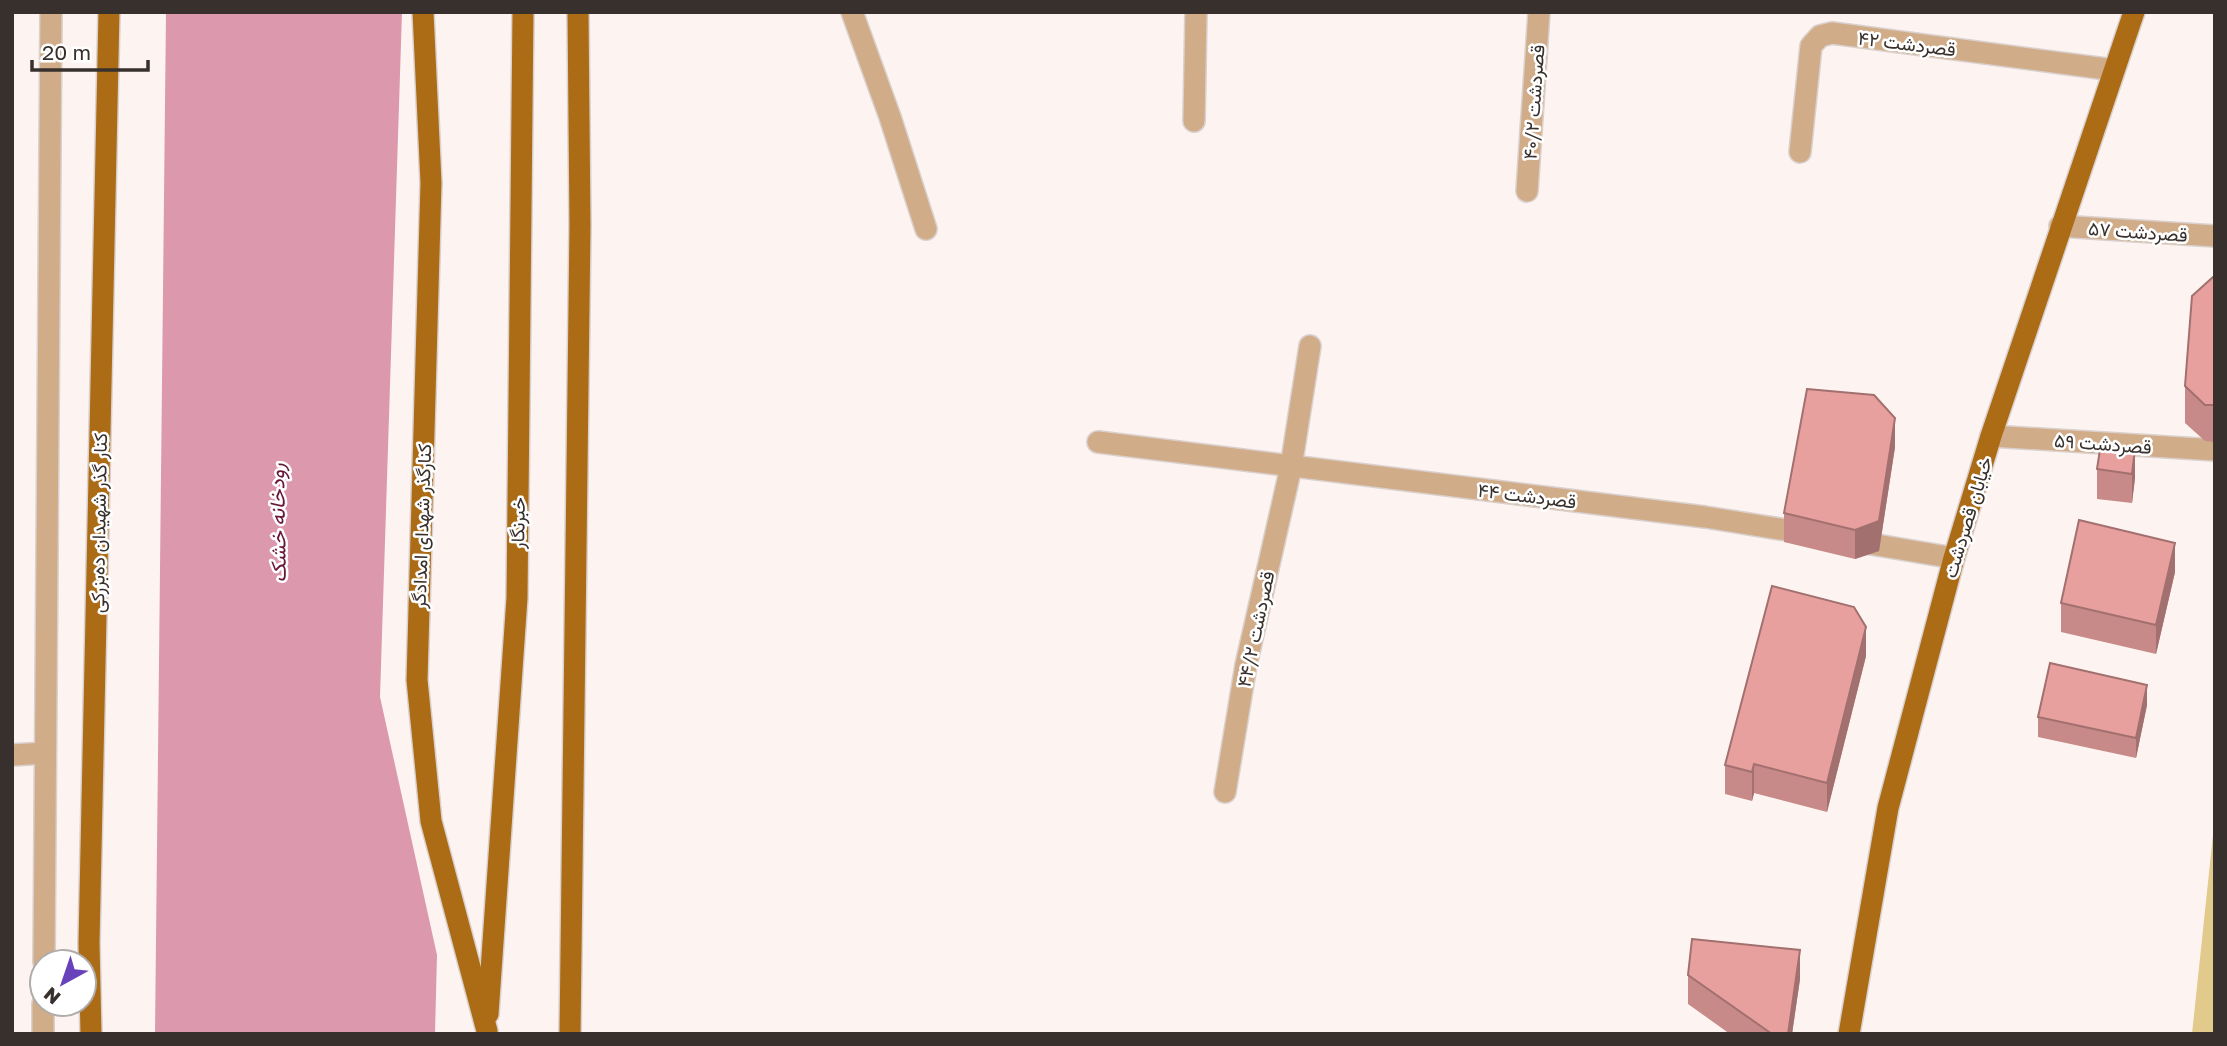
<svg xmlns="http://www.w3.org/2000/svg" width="2227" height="1046" viewBox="0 0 2227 1046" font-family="'Golos Text',Vazirmatn,sans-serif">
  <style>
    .pitch { fill: #e2c98c }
    .water { fill: #dc98ad }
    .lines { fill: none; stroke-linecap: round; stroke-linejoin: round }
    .minor-casing { stroke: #dad1ce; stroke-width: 24 }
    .major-casing { stroke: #dad1ce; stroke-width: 24 }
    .minor { stroke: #d1ac88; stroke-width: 21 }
    .major { stroke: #ac6b15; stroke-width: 21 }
    .wall { fill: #c78a88 }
    .shaded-wall { fill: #a2706f }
    .building { fill: #e7a09e; stroke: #a2706f; stroke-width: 2 }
    .labels { text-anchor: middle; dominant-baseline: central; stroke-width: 5; stroke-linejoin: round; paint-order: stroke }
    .street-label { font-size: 19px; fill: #38302d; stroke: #fff }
    .water-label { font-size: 21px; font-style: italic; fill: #671839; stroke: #fff }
  </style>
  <rect width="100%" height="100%" fill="#fdf4f1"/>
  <!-- pitch -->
  <polygon class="pitch" points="2215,816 2215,1034 2192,1034"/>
  <!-- water -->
  <polygon class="water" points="166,12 402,12 380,697 437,955 435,1034 155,1034"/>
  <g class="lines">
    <defs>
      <g id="minor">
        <polyline points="852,12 890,117 926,229"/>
        <polyline points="1194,121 1196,12"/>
        <polyline points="1800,152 1811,46 1820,36 1832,33 2114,70"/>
        <polyline points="1527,191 1539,12"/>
        <polyline points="2060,226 2215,236"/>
        <polyline points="1991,436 2215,450"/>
        <polyline points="1098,442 1705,517 1811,534"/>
        <polyline points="1853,541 1954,558"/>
        <polyline points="12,755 45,753"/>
        <polyline points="1225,792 1246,665 1291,467 1310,346"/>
        <polyline points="44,962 51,12"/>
        <polyline points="43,1034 43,1004"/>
      </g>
      <g id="major">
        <polyline points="423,12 431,183 417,680 431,821 487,1031"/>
        <polyline points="488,1014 517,598 523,12"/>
        <polyline points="91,1034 89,943 109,12"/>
        <polyline points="570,1034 580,226 578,12"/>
        <polyline points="1849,1034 1888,808 1954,558 1991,436 2134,12"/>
      </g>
    </defs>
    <!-- minor casing -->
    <use href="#minor" class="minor-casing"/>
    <!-- major casing -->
    <use href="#major" class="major-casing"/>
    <!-- minor -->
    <use href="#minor" class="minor"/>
    <!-- major -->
    <use href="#major" class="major"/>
  </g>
  <!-- wall -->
  <g class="wall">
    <polygon points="2215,277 2215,442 2205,441 2185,423 2185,386"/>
    <polygon points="2101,443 2135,478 2132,503 2097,499 2097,469"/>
    <polygon points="1895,447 1879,551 1855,559 1784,542 1784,513"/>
    <polygon points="2175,572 2156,654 2061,632 2061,603"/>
    <polygon points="1866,656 1827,812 1754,793 1752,801 1725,794 1725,765"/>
    <polygon points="2147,705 2136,758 2038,737 2038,717"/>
    <polygon points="1688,975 1800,979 1792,1034 1730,1034 1688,1004"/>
  </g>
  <!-- shaded-wall -->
  <g class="shaded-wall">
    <polygon points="1895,418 1895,447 1879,551 1855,559 1855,530"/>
    <polygon points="2135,449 2135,478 2132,503 2132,474"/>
    <polygon points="2175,543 2175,572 2156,654 2156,625"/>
    <polygon points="1866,627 1866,656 1827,812 1827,783"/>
    <polygon points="2147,685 2147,705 2136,758 2136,738"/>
    <polygon points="1754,764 1754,793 1752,801 1752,772"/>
    <polygon points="1800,950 1800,979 1792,1034 1788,1034"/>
  </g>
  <!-- building -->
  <g class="building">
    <polygon points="2213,277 2215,277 2215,405 2205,405 2185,386 2192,296"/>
    <polygon points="1807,389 1874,395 1895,418 1879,521 1855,530 1784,513"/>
    <polygon points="2101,443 2135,449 2132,474 2097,469"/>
    <polygon points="2079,520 2175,543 2156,625 2061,603"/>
    <polygon points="1772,586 1854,607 1866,627 1827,783 1754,764 1752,772 1725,765"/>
    <polygon points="2050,663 2147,685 2136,738 2038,717"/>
    <polygon points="1692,939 1800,950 1788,1034 1772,1034 1688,975"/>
  </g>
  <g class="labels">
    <!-- street labels -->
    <g class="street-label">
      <text transform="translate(1907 43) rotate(7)">۴۲ قصردشت</text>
      <text transform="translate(1533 102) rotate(-86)">۴۰/۲ قصردشت</text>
      <text transform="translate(2138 231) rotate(4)">۵۷ قصردشت</text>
      <text transform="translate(2103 443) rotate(4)">۵۹ قصردشت</text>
      <text transform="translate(1527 495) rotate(7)">۴۴ قصردشت</text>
      <text transform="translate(1967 517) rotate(-73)">خیابان قصردشت</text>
      <text transform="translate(98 523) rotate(-89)">کنار گذر شهیدان ده‌بزرکی</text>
      <text transform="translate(517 523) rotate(-89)">خبرنگار</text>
      <text transform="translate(421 526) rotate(-88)">کنارگذر شهدای امدادگر</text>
      <text transform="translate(1255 629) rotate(-78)">۴۴/۲ قصردشت</text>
    </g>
    <!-- water labels -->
    <g class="water-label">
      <text transform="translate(277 523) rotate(-91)">رودخانه خشک</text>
    </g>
  </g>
  <!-- border -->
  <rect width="2227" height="1046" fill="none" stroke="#38302d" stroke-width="28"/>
  <!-- north arrow -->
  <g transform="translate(63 983) rotate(220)"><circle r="33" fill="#ffffff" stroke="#afacab" stroke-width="2"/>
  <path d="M0-5L12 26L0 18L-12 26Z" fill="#6842bb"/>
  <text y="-10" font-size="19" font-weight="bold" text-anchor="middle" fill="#38302d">N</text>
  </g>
  <!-- scale -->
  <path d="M32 60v10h116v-10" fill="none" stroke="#38302d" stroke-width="3.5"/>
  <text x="42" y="60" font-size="21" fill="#38302d" stroke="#ffffff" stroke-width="5" paint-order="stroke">20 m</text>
</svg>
